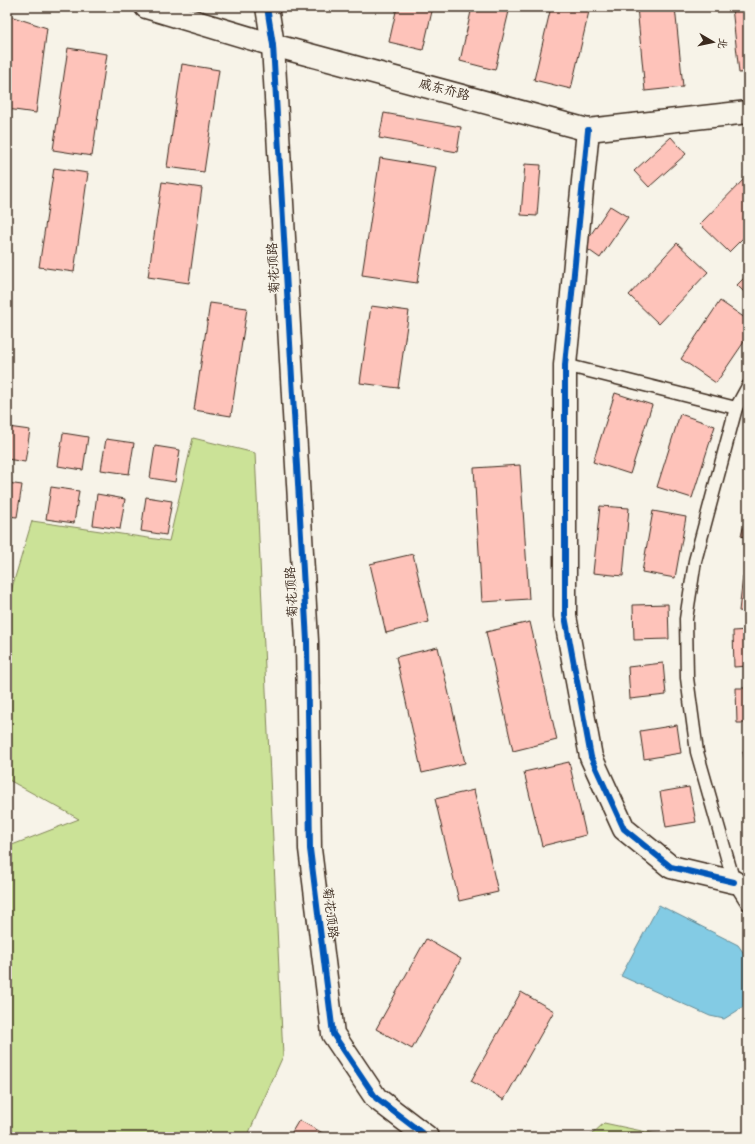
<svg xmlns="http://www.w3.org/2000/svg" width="755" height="1144" viewBox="0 0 755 1144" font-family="'Gochi Hand','LXGW WenKai TC',sans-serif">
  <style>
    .green { fill: #cbe297; stroke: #83865a }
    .water { fill: #83cbe4; stroke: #668b95 }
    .building { fill: #fec3ba; stroke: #3b2a1e }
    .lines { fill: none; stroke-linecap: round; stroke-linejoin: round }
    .service-casing { stroke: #3b2a1e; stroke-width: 15 }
    .minor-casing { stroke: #3b2a1e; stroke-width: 25 }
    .tertiary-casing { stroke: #3b2a1e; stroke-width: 25 }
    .service { stroke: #f7f3e8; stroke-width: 12 }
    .minor { stroke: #f7f3e8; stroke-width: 22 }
    .tertiary { stroke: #f7f3e8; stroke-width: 22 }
    .cycleway-casing { stroke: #f7f3e8; stroke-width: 8 }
    .cycleway { stroke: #0057b8; stroke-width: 6 }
    .labels { text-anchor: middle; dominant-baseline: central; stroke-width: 3; stroke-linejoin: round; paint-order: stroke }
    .street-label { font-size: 13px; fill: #3b2a1e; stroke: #f7f3e8 }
  </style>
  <rect width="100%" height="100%" fill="#f7f3e8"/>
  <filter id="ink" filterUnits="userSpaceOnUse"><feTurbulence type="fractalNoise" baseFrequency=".025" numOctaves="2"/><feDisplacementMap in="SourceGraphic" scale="8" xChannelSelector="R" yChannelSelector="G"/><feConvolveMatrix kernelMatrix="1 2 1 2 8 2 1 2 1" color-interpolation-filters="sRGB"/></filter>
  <g filter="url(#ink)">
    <!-- green -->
    <g class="green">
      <polygon points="193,438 255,453 283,1056 247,1137 7,1137 7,847 79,819 7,779 7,604 32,521 169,541"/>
      <polygon points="604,1123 670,1137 589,1137"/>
    </g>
    <!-- water -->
    <polygon class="water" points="659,905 738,945 748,959 748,1004 724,1019 710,1016 621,976"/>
    <!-- building -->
    <g class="building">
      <polygon points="397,7 433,7 423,50 389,42"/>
      <polygon points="472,7 510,7 495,70 460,61"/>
      <polygon points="551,7 590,7 571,89 534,80"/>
      <polygon points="637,7 675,7 683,87 645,91"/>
      <polygon points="732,7 748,7 748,72 739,73"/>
      <polygon points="7,15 47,28 36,113 7,109"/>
      <polygon points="68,48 107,54 92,156 53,150"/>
      <polygon points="182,64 219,70 204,172 167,167"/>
      <polygon points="384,113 461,127 457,152 379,138"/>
      <polygon points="671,137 686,154 649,187 634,171"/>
      <polygon points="380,158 436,167 417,283 362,275"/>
      <polygon points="525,164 541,165 537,216 521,215"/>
      <polygon points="54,168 88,173 74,272 39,267"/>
      <polygon points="748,175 748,233 729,252 700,224"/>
      <polygon points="162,182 202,188 189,283 148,277"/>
      <polygon points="610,206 628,217 600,258 583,246"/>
      <polygon points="677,243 708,272 659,324 629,295"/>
      <polygon points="748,274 748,296 737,285"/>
      <polygon points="720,301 748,320 748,336 716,383 681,359"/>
      <polygon points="210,303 247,308 231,416 194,410"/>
      <polygon points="371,306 409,311 398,388 360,383"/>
      <polygon points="615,393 652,405 630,474 593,462"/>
      <polygon points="680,414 715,426 692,498 657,487"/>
      <polygon points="8,427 30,430 25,462 7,459"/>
      <polygon points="63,433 88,437 83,470 58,466"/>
      <polygon points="106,439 134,443 129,474 101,470"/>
      <polygon points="155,446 180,450 175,482 150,478"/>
      <polygon points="520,465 529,599 482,602 474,468"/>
      <polygon points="7,483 22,485 17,517 7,516"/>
      <polygon points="51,487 79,491 74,523 46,519"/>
      <polygon points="97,494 125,499 120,529 93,525"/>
      <polygon points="146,497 172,501 166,535 141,531"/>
      <polygon points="600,506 629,508 623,576 593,573"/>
      <polygon points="748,509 748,538 741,536"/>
      <polygon points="653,511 686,517 675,578 642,572"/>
      <polygon points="413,554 429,622 386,633 370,564"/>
      <polygon points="743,576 748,576 748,612 739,611"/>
      <polygon points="668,604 669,639 634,640 633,605"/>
      <polygon points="530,622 557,740 513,751 486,632"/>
      <polygon points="748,630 748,666 734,667 733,631"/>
      <polygon points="438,647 465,763 422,773 396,657"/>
      <polygon points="663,663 666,695 630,699 628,667"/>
      <polygon points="736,688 748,688 748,723 737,723"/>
      <polygon points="677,725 681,753 644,759 640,731"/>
      <polygon points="748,751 748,775 743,752"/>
      <polygon points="569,762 586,835 542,846 524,772"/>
      <polygon points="689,787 696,822 666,827 660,792"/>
      <polygon points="474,790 498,892 459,901 435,799"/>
      <polygon points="426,939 461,959 412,1049 376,1029"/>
      <polygon points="521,992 554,1011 504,1100 471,1081"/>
      <polygon points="299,1120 330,1137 289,1137"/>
    </g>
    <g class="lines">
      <defs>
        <g id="service">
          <polyline points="565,365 736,408"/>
          <polyline points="748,386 736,408 695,561 686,619 687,678 697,752 734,882 748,904"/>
        </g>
        <g id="minor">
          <polyline points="146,7 273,45 588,130 748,112"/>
          <polyline points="588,130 565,365 565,616 591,757 624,829 671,867 734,882"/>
        </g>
        <polyline id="tertiary" points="267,7 273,45 307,641 310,849 333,1034 376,1098 427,1137"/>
      </defs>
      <!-- service casing -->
      <use href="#service" class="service-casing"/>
      <!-- minor casing -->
      <use href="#minor" class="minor-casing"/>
      <!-- tertiary casing -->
      <use href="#tertiary" class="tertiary-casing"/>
      <!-- service -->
      <use href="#service" class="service"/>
      <!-- minor -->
      <use href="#minor" class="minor"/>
      <!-- tertiary -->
      <use href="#tertiary" class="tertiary"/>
      <defs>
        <g id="cycleway">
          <polyline points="267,7 273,45 307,641 310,849 333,1034 376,1098 427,1137"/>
          <polyline points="588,130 565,365 565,616 591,757 624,829 671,867 734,882"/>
        </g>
      </defs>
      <!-- cycleway casing -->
      <use href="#cycleway" class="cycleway-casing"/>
      <!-- cycleway -->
      <use href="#cycleway" class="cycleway"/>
    </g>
  </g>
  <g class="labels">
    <!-- street labels -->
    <g class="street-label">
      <text transform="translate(444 91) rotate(15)">戚东夼路</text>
      <text transform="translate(275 268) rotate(-93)">菊花顶路</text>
      <text transform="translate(293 592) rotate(-93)">菊花顶路</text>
      <text transform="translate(329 913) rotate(83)">菊花顶路</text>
    </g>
  </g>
  <!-- margin -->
  <rect width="755" height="1144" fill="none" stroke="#f7f3e8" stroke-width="24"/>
  <rect x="12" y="12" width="731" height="1120" fill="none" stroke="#3b2a1e" stroke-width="1.5" filter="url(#ink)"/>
  <!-- north arrow -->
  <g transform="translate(713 42) rotate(99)" stroke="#f7f3e8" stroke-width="3" paint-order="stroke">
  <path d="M0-3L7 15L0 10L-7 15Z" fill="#3b2a1e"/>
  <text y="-6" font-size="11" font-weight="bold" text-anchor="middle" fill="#3b2a1e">北</text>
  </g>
</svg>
